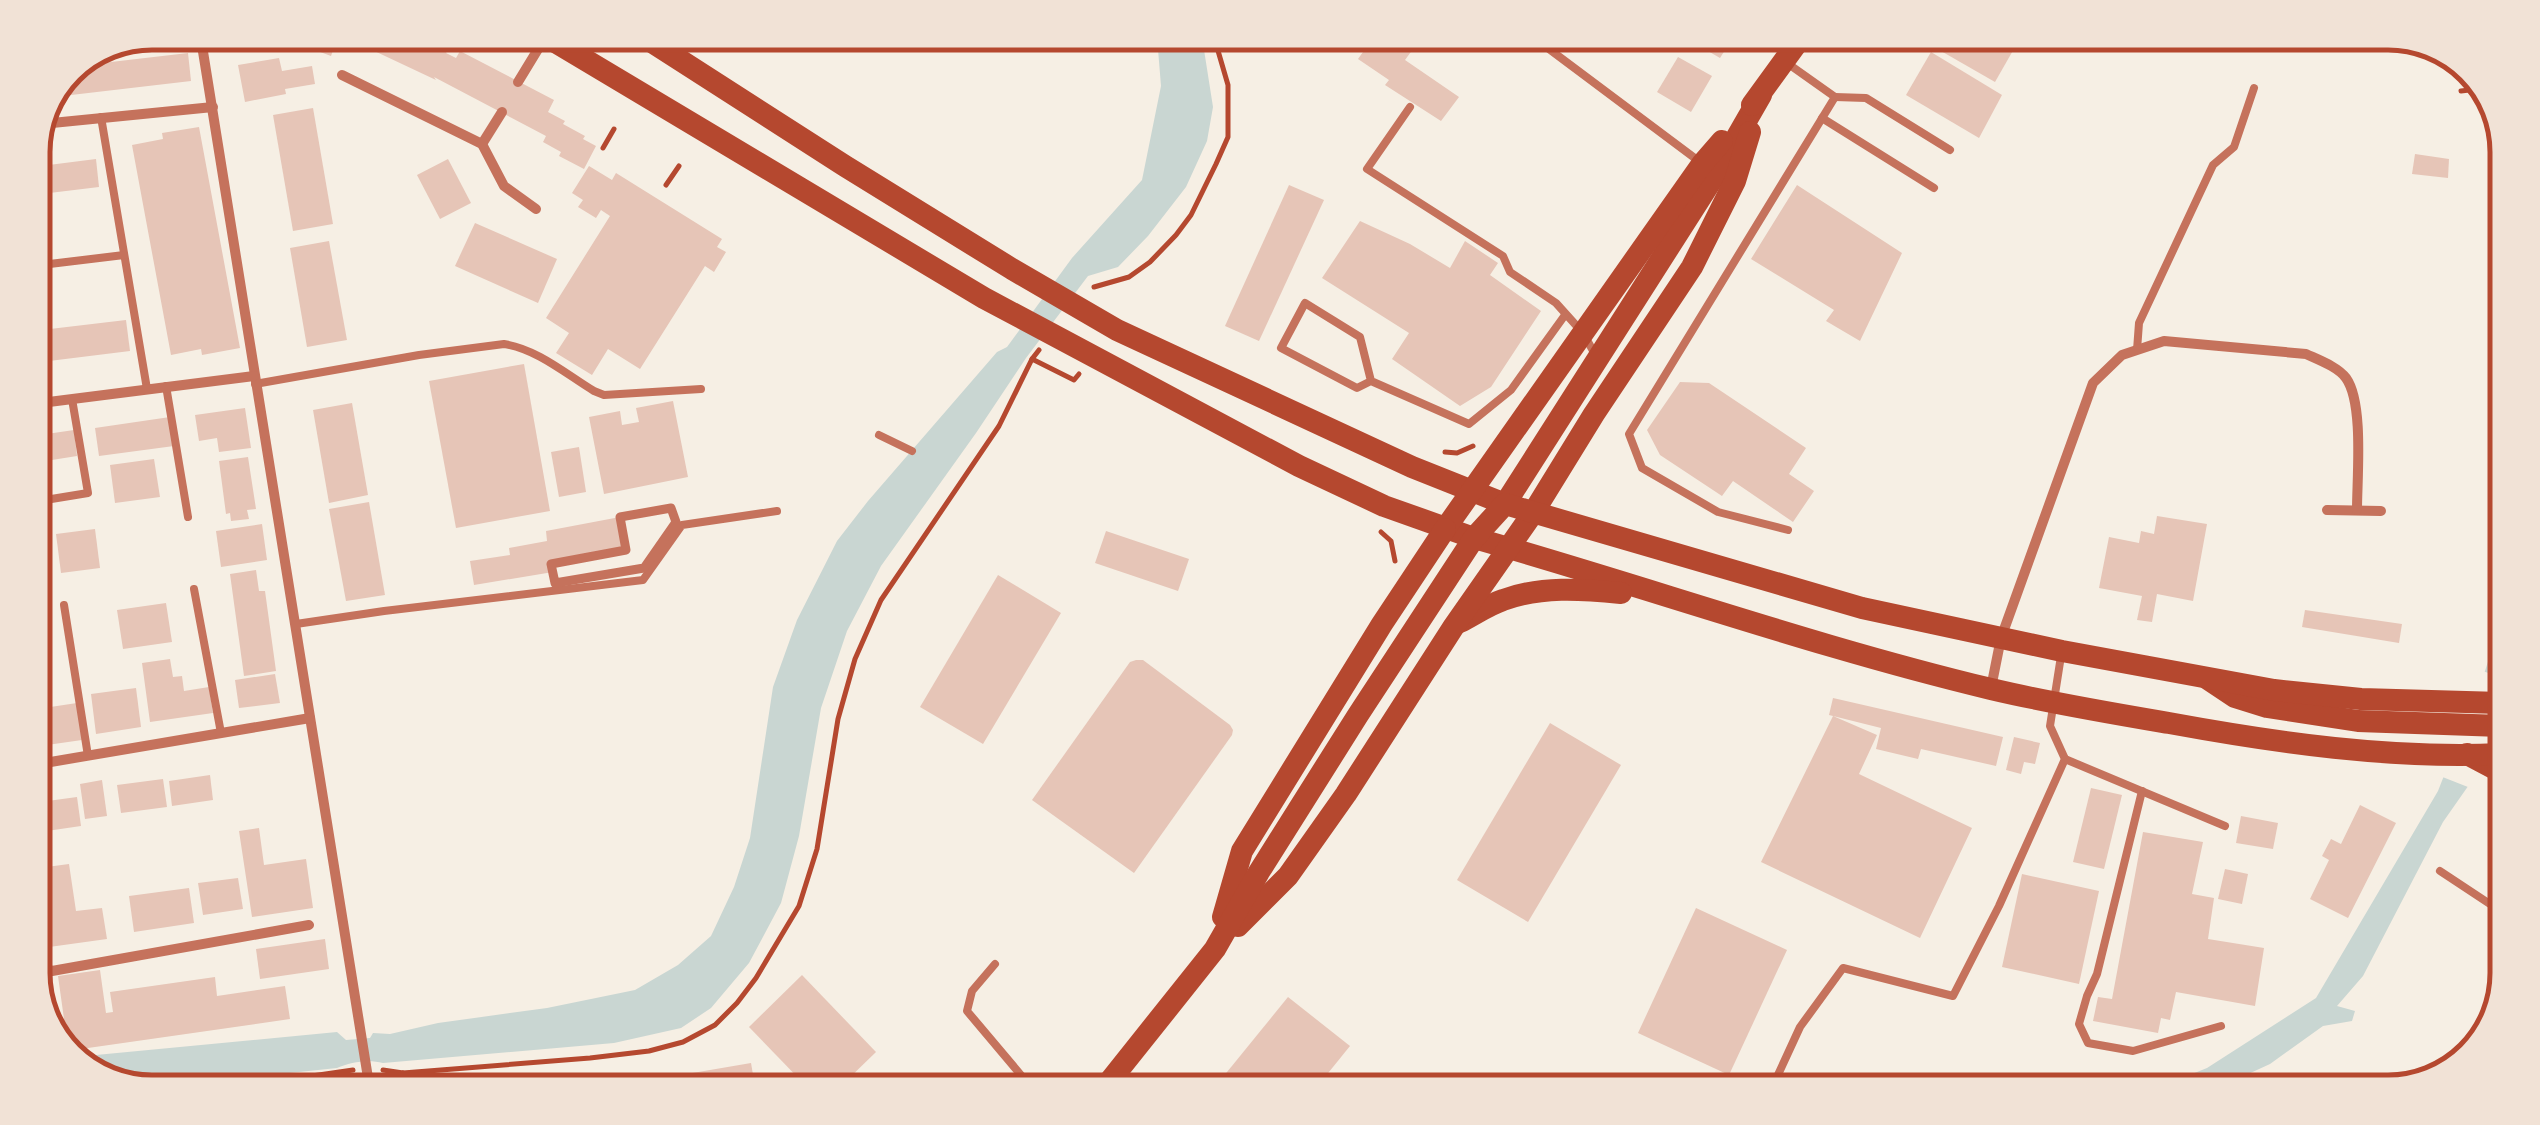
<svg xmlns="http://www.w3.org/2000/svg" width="2540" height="1125" viewBox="0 0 2540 1125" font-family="Inter,sans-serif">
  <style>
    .water { fill: #c9d6d2 }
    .pier { fill: #f6efe4 }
    .building { fill: #e6c5b7 }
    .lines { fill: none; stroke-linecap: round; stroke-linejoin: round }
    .path { stroke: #b5482f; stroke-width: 5 }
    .service { stroke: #c5725c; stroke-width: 8 }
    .pedestrian { stroke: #c5725c; stroke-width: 9 }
    .minor { stroke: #c5725c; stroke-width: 10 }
    .primary { stroke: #b5482f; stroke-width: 22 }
    .trunk { stroke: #b5482f; stroke-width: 22 }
    .rim { fill: none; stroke: #b5482f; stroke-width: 5 }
  </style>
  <rect width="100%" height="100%" fill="#f6efe4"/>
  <!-- water -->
  <g class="water">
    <path d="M1157,37H1202L1213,107L1207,141L1186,187L1148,236L1118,267L1088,276L1026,358L976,433L881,566L847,631L821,708L799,836L781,903L749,963L711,1008L681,1028L614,1043L383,1063C368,1059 351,1062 337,1068L193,1083H106L75,1057L337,1032L346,1040L370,1038L373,1033L390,1034L438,1023L547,1008L635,990L678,965L711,936L734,887L750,838L773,687L797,620L837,541L868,501L997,352L1007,347L1072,258L1142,180L1161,86Z"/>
    <polygon points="2502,618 2501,702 2471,782 2443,822 2363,976 2337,1006 2355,1011 2352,1021 2323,1026 2270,1064 2209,1092 2147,1092 2207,1068 2316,998 2438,791 2485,671"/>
  </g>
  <!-- pier -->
  <polygon class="pier" points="2480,670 2502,678 2501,716 2473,789 2440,776"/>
  <!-- building -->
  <g class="building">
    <polygon points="269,33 339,33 331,56"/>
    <polygon points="354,33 423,34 450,47 446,53 456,58 460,51 554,100 548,112 565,121 563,124 585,136 583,139 596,146 584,169 559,156 561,152 543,142 546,136 434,77 436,80 351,40"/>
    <polygon points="1373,38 1421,38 1405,60 1459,97 1441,121 1385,85 1389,80 1358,59"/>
    <polygon points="1699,39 1732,39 1720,58 1696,44"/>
    <polygon points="1938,40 2019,40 1995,82 1934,47"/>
    <polygon points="1931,52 2002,95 1979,138 1906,95"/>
    <polygon points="188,53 191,81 54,97 68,67"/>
    <polygon points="1678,57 1712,76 1691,112 1657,92"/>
    <polygon points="279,58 282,71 312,66 315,84 285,89 286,94 245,102 238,65"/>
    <polygon points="313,108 333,224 293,231 273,115"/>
    <polygon points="199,127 240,348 202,355 201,349 171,355 132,145 163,139 162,133"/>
    <polygon points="2415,154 2449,159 2448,178 2412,174"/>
    <polygon points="96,159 99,187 33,195 33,167"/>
    <polygon points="448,159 471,203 440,219 417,175"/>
    <polygon points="589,166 612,180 616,173 722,239 717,247 726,252 714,272 705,266 640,369 608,349 592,375 556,353 569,333 546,318 610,216 601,210 596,218 578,207 583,200 572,193"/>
    <polygon points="1289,185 1324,200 1259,341 1225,326"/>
    <polygon points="1797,185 1902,253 1860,341 1826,321 1834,310 1751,259"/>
    <polygon points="1360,221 1410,244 1450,268 1465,241 1498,263 1490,275 1541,311 1491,387 1460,406 1392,359 1409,333 1322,278"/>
    <polygon points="475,223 557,259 538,303 455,266"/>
    <polygon points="329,241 347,340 307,347 290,248"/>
    <polygon points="126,320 130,351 33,363 33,331"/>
    <polygon points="524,364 550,511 456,528 429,381"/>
    <polygon points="1680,382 1709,383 1806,448 1789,474 1814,491 1793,522 1733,481 1722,496 1660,455 1647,430"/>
    <polygon points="673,401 688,477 604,494 589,417 620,411 622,425 639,422 636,408"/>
    <polygon points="352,403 368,495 329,503 313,410"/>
    <polygon points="245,408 251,448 219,452 217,438 199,441 195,415"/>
    <polygon points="170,417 174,446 99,456 95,428"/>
    <polygon points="74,430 77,456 33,463 33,436"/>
    <polygon points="579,447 586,492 559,497 551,452"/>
    <polygon points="248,457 256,509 247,510 249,519 231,521 230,513 226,514 219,461"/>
    <polygon points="154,459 160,497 115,503 110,465"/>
    <polygon points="369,502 385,595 346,601 329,509"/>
    <polygon points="2157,516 2207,524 2193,601 2157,594 2152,622 2137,620 2142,596 2099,588 2109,537 2139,543 2141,531 2154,534"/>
    <polygon points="620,517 626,550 551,564 553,572 474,585 470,561 510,555 509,548 547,541 546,531"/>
    <polygon points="262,524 267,560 221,567 216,531"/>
    <polygon points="95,529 100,568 61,573 56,534"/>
    <polygon points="1106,531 1189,559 1178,591 1095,563"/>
    <polygon points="45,534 49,561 33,564 33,536"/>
    <polygon points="256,570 259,591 265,591 276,671 244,676 230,574"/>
    <polygon points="998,575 1061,613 983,744 920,707"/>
    <polygon points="166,603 172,642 123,649 117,610"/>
    <polygon points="2305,610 2402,624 2399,643 2302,627"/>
    <polygon points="170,659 173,677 182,676 184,691 209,687 213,713 150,722 142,663"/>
    <polygon points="1136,660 1143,660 1230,725 1233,730 1232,735 1134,873 1032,800 1130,662"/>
    <polygon points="275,674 280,703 239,708 235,680"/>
    <polygon points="136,688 141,727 96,734 91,694"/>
    <polygon points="35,696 37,709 77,703 82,740 33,747 33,697"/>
    <polygon points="1833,698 2003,737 1996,766 1921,749 1918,759 1876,749 1881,728 1833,716 1877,735 1859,774 1972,828 1920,938 1761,862 1833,716 1829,715"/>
    <polygon points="1550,723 1621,765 1528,922 1457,880"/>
    <polygon points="2014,737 2040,743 2035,764 2024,762 2021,774 2006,770"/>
    <polygon points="210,775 213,800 172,806 169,781"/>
    <polygon points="163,779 167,807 121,813 117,785"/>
    <polygon points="102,780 107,816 85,819 80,784"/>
    <polygon points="2091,788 2122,795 2104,869 2073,862"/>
    <polygon points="77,797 81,826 33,833 33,803"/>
    <polygon points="2360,805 2396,823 2348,918 2310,899 2329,860 2322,856 2331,839 2341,844"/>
    <polygon points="2241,816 2278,823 2273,849 2236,843"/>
    <polygon points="259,828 264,865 306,859 313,908 252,917 239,831"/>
    <polygon points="2143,832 2203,842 2192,894 2214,898 2208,939 2264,948 2255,1006 2176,992 2170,1020 2161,1018 2158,1033 2093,1021 2098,997 2112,999"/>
    <polygon points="69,864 76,911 102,908 107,939 42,948 38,917 46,915 39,868"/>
    <polygon points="2225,869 2248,874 2242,904 2218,899"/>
    <polygon points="2022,874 2099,891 2079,984 2002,967"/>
    <polygon points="238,878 243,909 203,915 198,883"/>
    <polygon points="189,888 194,923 134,932 129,896"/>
    <polygon points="1696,908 1787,950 1729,1075 1638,1033"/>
    <polygon points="325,939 329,969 260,979 256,949"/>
    <polygon points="100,970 106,1013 113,1012 110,992 215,977 217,996 285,986 290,1019 67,1051 53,1040 47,1022 64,1019 58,976"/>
    <polygon points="802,975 876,1052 841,1086 806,1086 749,1027"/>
    <polygon points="1288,997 1350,1046 1316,1088 1214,1088"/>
    <polygon points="751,1063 755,1086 634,1085 634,1083"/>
  </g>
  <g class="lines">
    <!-- path -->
    <g class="path">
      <polyline points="2461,91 2486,88"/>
      <polyline points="603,148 614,129"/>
      <polyline points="666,185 679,166"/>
      <polyline points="1094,287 1129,277 1150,262 1176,235 1191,215 1216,164 1228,137 1228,85 1214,37"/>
      <polyline points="1032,359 1074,380 1079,374"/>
      <polyline points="1445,452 1457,453 1473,446"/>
      <polyline points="1381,532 1391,541 1395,561"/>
      <polyline points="383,1070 403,1073 590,1058 649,1051 683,1042 715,1025 737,1003 756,978 799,906 817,849 838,719 855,659 881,600 999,426 1032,359 1039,350"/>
      <polyline points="257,1084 353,1070"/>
      <polyline points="394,1084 403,1073"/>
    </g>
    <!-- service -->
    <g class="service">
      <polyline points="1550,38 1545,46 1700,162"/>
      <polyline points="1787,63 1835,97 1629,434 1642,468 1718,512 1788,530"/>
      <polyline points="1835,97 1866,98 1950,150"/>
      <polyline points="1410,107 1367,169 1503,256 1510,272 1556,303 1583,333 1596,356"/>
      <polyline points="101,117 147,389"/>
      <polyline points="1822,118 1934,188"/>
      <polyline points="33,266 124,255"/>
      <polyline points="2137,350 2139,323 2213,165 2234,147 2254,88"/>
      <polyline points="1371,381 1360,337 1305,303 1281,348 1357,388 1371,381 1469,424 1511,390 1565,315"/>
      <path d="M255,384L419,355L504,344C537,349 566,374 594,391L604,395L701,389"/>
      <polyline points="166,386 188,517"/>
      <polyline points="879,435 912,451"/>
      <polyline points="33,502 88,493 72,399"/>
      <polyline points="194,589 221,733"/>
      <polyline points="64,605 88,756"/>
      <polyline points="296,624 384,611 643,580 682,525 777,511"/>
      <polyline points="2065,759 2225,826"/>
      <polyline points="2142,791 2097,974 2087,996 2079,1024 2088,1043 2133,1051 2221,1026"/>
      <polyline points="2440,871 2499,910"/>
      <polyline points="995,964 972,991 967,1011 1031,1087"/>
      <polyline points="1771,1090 1800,1027 1843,968 1953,996 1999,906 2065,759 2050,726 2061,656"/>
      <polyline points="1963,1091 1966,1090"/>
    </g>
    <!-- pedestrian -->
    <polygon class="pedestrian" points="671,508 676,522 644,568 555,583 551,564 626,550 620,517"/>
    <!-- minor -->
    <g class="minor">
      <polyline points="200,33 369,1084"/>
      <polyline points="342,75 482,144 504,186 536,209"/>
      <polyline points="518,82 546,36"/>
      <polyline points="42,124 213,107"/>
      <polyline points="482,144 502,112"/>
      <polyline points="33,404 254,376"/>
      <polyline points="2327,510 2381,511"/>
      <path d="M1991,688L2001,638L2093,383L2122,355L2164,341L2306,354C2319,360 2338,367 2346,378C2364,403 2357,477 2357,510"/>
      <polyline points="33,765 310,718"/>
      <polyline points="33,960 52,971 309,925"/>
    </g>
    <!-- primary -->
    <g class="primary">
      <polyline points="542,34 984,298 1299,466 1384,506 1474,538"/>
      <polyline points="641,35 845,166 1012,269 1117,330 1412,467 1505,504 1715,175 1761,95"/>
      <polyline points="1752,105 1800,39"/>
      <polyline points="1533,513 1594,414 1692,267 1735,181 1750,132"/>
      <polyline points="1445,529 1702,164 1722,141"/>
      <polyline points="2208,679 2235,697 2267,707 2358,721 2501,726"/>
      <polyline points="2467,754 2501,772"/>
    </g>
    <!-- trunk -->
    <g class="trunk">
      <path d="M1474,538C1647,587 1816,647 1991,689C2050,703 2110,713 2169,723C2278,743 2390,759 2501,754"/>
      <path d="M1460,622C1474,615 1488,605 1503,600C1541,586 1581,589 1621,593"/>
      <polyline points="1223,917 1242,851 1382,624 1445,529"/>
      <polyline points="1238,926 1288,876 1346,794 1454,626 1533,513"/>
      <polyline points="1105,1087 1215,949 1259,872 1358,715 1474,538 1505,504 1862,608 2062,651 2274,690 2361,699 2501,703"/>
    </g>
  </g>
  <!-- crop -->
  <path d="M0 0H2540V1125H0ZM152 50H2388A102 102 0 0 1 2490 152V973A102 102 0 0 1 2388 1075H152A102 102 0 0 1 50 973V152A102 102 0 0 1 152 50Z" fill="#f1e2d6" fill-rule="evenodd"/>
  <path class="rim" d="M152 50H2388A102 102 0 0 1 2490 152V973A102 102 0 0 1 2388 1075H152A102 102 0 0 1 50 973V152A102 102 0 0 1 152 50Z"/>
</svg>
